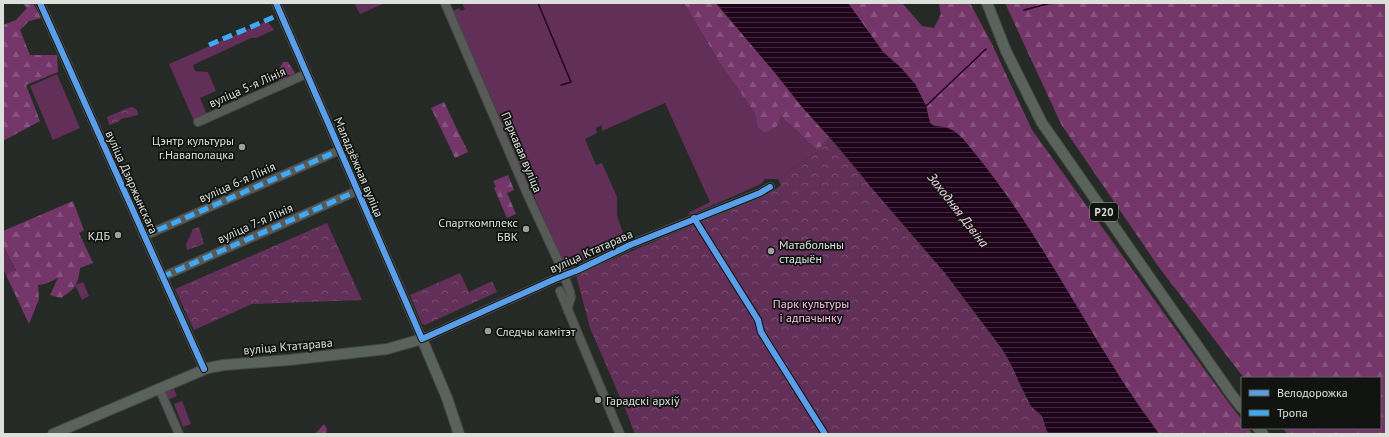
<svg xmlns="http://www.w3.org/2000/svg" width="1389" height="437" viewBox="0 0 1389 437" font-family="'PT Sans',sans-serif">
  <style>
    .grass { fill: #622f58 }
    .forest { fill: url(#forest-firs) }
    .park { fill: url(#park-crowns) }
    .water { fill: url(#water-rules) }
    .lines { fill: none; stroke-linecap: round; stroke-linejoin: round }
    .stream { stroke: #20041b; stroke-width: 1.5 }
    .minor-casing { stroke: #444844; stroke-width: 10 }
    .major-casing { stroke: #444844; stroke-width: 12 }
    .minor { stroke: #575a57; stroke-width: 8 }
    .major { stroke: #59635b; stroke-width: 10 }
    .quiet { stroke: #3fa9f5; stroke-width: 5; stroke-dasharray: 10 5; stroke-linecap: butt }
    .cycleway-casing { stroke: #101310; stroke-width: 8 }
    .cycleway { stroke: #5a9eea; stroke-width: 6 }
    .poi-dot { fill: #9ca09c; stroke: #101310; stroke-width: 1.5 }
    .labels { text-anchor: middle; dominant-baseline: central; stroke-width: 3.5; stroke-linejoin: round; paint-order: stroke }
    .shield { fill: #101310; stroke: #9ea29e; stroke-width: 1 }
    .shield-label { font-size: 11px; font-weight: bold; fill: #dbe0db }
    .street-label { font-size: 12px; fill: #dbe0db; stroke: #101310 }
    .poi-label { font-size: 12px; fill: #dbe0db; stroke: #101310; text-anchor: end }
    .park-label { font-size: 12px; fill: #fdbfee; stroke: #101310 }
    .water-label { font-size: 13px; font-style: italic; fill: #fdd2f2; stroke: #101310 }
  </style>
  <defs>
    <pattern id="forest-firs" width="22" height="20" patternUnits="userSpaceOnUse"><rect width="22" height="20" fill="#743669"/><path d="M5 1l3.5 6h-7zM16 11l3.5 6h-7z" fill="#87537e"/></pattern>
    <pattern id="park-crowns" width="20" height="18" patternUnits="userSpaceOnUse"><rect width="20" height="18" fill="#622f58"/><path d="M2 6a3 3 0 1 1 6 0M12 15a3 3 0 1 1 6 0" fill="none" stroke="#784d6f"/></pattern>
    <pattern id="water-rules" width="6" height="5" patternUnits="userSpaceOnUse"><rect width="6" height="5" fill="#20041b"/><path d="M0 2.5h6" fill="none" stroke="#40283c"/></pattern>
  </defs>
  <rect width="100%" height="100%" fill="#262a26"/>
  <!-- grass -->
  <g class="grass">
    <polygon points="354,3 385,3 360,14"/>
    <polygon points="462,3 684,3 721,65 755,113 757,127 780,115 818,151 778,179 765,179 761,184 691,215 688,214 690,212 710,202 665,103 602,131 602,125 596,128 597,133 585,139 596,165 602,163 617,197 617,216 626,241 578,263 575,257 563,262 453,11 459,8 461,11 465,9"/>
    <polygon points="267,21 274,30 256,38 251,38 193,65 195,71 208,72 216,91 200,98 207,115 194,121 169,64"/>
    <polygon points="57,74 80,128 53,140 30,86"/>
    <polygon points="3,246 16,271 6,275 3,269"/>
    <polygon points="83,282 89,296 82,300 75,285"/>
    <polygon points="173,387 177,396 170,399 163,394 164,392"/>
    <polygon points="182,401 191,424 183,427 174,404"/>
  </g>
  <!-- forest -->
  <g class="forest">
    <polygon points="22,3 33,3 41,18 29,21 20,30 30,55 57,55 58,72 26,85 40,121 3,141 3,25 16,20 27,8"/>
    <polygon points="684,3 716,3 776,74 803,108 829,137 818,151 781,116 777,126 766,133 757,127 755,113 721,65"/>
    <path d="M848,3H902L922,26L934,28L941,14L939,3H970L992,44L1032,130L1225,398L1242,420V428H1248L1253,434H1159C1147,416 1133,398 1121,379C1072,302 1030,220 972,150C965,141 957,132 947,128C941,125 935,128 930,123L926,106L915,84L901,68L883,52Z"/>
    <polygon points="1005,3 1386,3 1386,434 1287,434 1283,428 1380,428 1380,378 1244,378 1158,266 1061,124"/>
    <polygon points="283,62 288,62 295,73 292,76 288,75 285,79 279,81 276,75"/>
    <polygon points="444,102 468,152 455,158 431,108"/>
    <polygon points="508,175 514,190 507,193 516,214 507,218 494,188 496,187 493,181"/>
    <path d="M73,201L84,230L79,233L93,263L80,268C78,285 75,289 61,298L50,295L58,278L45,284L38,285L39,299L29,324L6,275L16,270L3,246V231Z"/>
    <polygon points="324,424 327,429 326,434 315,434"/>
  </g>
  <!-- park -->
  <g class="park">
    <path d="M131,107C135,107 139,111 138,115L121,119L118,122L109,125L107,117L109,116Z"/>
    <polygon points="829,137 945,273 1003,350 1012,366 1019,382 1031,406 1042,416 1047,431 1050,434 635,434 626,411 590,328 576,275 775,190 781,185 778,179 818,151"/>
    <polygon points="327,223 362,300 252,304 194,330 175,289"/>
    <polygon points="199,227 204,244 187,250 186,245 193,229"/>
    <polygon points="460,273 469,292 492,281 497,292 425,325 422,324 410,295"/>
  </g>
  <!-- water -->
  <path class="water" d="M716,3H848L883,52L901,68L915,84L926,106L930,123C936,129 943,125 950,129C959,133 966,142 972,150C1030,220 1072,302 1121,379C1133,398 1146,416 1159,434H1050L1047,431L1042,416L1031,406L1019,382L1012,366L1003,350L945,273L870,186L836,144L803,108L776,74Z"/>
  <g class="lines">
    <!-- stream -->
    <g class="stream">
      <polyline points="538,3 571,82 561,85"/>
      <polyline points="1024,10 1051,3"/>
      <polyline points="926,106 986,49"/>
    </g>
    <defs>
      <g id="minor">
        <polyline points="40,3 204,369"/>
        <polyline points="276,3 422,339 555,279 578,270 630,245 760,193 770,187"/>
        <polyline points="445,3 529,198 561,267 570,292 571,297 568,307 568,311"/>
        <polyline points="198,122 306,74"/>
        <polyline points="144,236 340,150"/>
        <polyline points="162,277 357,191"/>
        <polyline points="560,291 620,434"/>
        <polyline points="159,388 179,434"/>
      </g>
      <g id="major">
        <polyline points="987,3 1006,51 1042,123 1231,394 1242,408"/>
        <polyline points="1258,428 1263,434"/>
        <polyline points="53,434 208,368 224,365 289,360 387,349 422,339 447,398 459,434"/>
      </g>
    </defs>
    <!-- minor casing -->
    <use href="#minor" class="minor-casing"/>
    <!-- major casing -->
    <use href="#major" class="major-casing"/>
    <!-- minor -->
    <use href="#minor" class="minor"/>
    <!-- major -->
    <use href="#major" class="major"/>
    <!-- quiet -->
    <g class="quiet">
      <polyline points="209,45 281,14"/>
      <polyline points="144,236 340,150"/>
      <polyline points="162,277 357,191"/>
    </g>
    <defs>
      <g id="cycleway">
        <polyline points="40,3 204,369"/>
        <polyline points="276,3 422,339 555,279 578,270 630,245 760,193 770,187"/>
        <polyline points="694,218 758,320 761,332 769,345 825,434"/>
      </g>
    </defs>
    <!-- cycleway casing -->
    <use href="#cycleway" class="cycleway-casing"/>
    <!-- cycleway -->
    <use href="#cycleway" class="cycleway"/>
  </g>
  <!-- markers -->
  <g class="poi-dot">
    <circle cx="242" cy="147" r="4"/>
    <circle cx="526" cy="229" r="4"/>
    <circle cx="118" cy="235" r="4"/>
    <circle cx="771" cy="251" r="4"/>
    <circle cx="488" cy="331" r="4"/>
    <circle cx="598" cy="400" r="4"/>
  </g>
  <g class="labels">
    <!-- shield labels -->
    <rect class="shield" x="1090" y="203" width="28" height="18" rx="3"/>
    <g class="shield-label">
      <text x="1104" y="212">Р20</text>
    </g>
    <!-- street labels -->
    <g class="street-label">
      <text transform="translate(247 87) rotate(-24)">вуліца 5-я Лінія</text>
      <text transform="translate(522 152) rotate(67)">Паркавая вуліца</text>
      <text transform="translate(359 167) rotate(67)">Маладзёжная вуліца</text>
      <text transform="translate(132 182) rotate(66)">вуліца Дзяржынскага</text>
      <text transform="translate(237 182) rotate(-24)">вуліца 6-я Лінія</text>
      <text transform="translate(255 223) rotate(-24)">вуліца 7-я Лінія</text>
      <text transform="translate(591 251) rotate(-24)">вуліца Ктатарава</text>
      <text transform="translate(288 346) rotate(-5)">вуліца Ктатарава</text>
    </g>
    <!-- poi labels -->
    <g class="poi-label">
      <text x="234" y="140">Цэнтр культуры<tspan x="234" dy="14">г.Наваполацка</tspan></text>
      <text x="518" y="222">Спарткомплекс<tspan x="518" dy="14">БВК</tspan></text>
      <text x="110" y="235">КДБ</text>
      <text x="779" y="244" text-anchor="start">Матабольны<tspan x="779" dy="14">стадыён</tspan></text>
      <text x="496" y="331" text-anchor="start">Следчы камітэт</text>
      <text x="606" y="400" text-anchor="start">Гарадскі архіў</text>
    </g>
    <!-- park labels -->
    <g class="park-label">
      <text x="811" y="303">Парк культуры<tspan x="811" dy="14">і адпачынку</tspan></text>
    </g>
    <!-- water labels -->
    <g class="water-label">
      <text transform="translate(958 210) rotate(52)">Заходняя Дзвіна</text>
    </g>
  </g>
  <!-- border -->
  <rect width="1389" height="437" fill="none" stroke="#dbe0db" stroke-width="8"/>
  <!-- legend -->
  <rect x="1241" y="377" width="140" height="52" fill="#101310" stroke="#616561"/>
  <rect x="1249" y="390" width="20" height="6" fill="#5a9eea" stroke="#616561"/>
  <text x="1277" y="397" font-size="12" fill="#dbe0db">Велодорожка</text>
  <rect x="1249" y="410" width="20" height="6" fill="#3fa9f5" stroke="#616561"/>
  <text x="1277" y="417" font-size="12" fill="#dbe0db">Тропа</text>
</svg>
